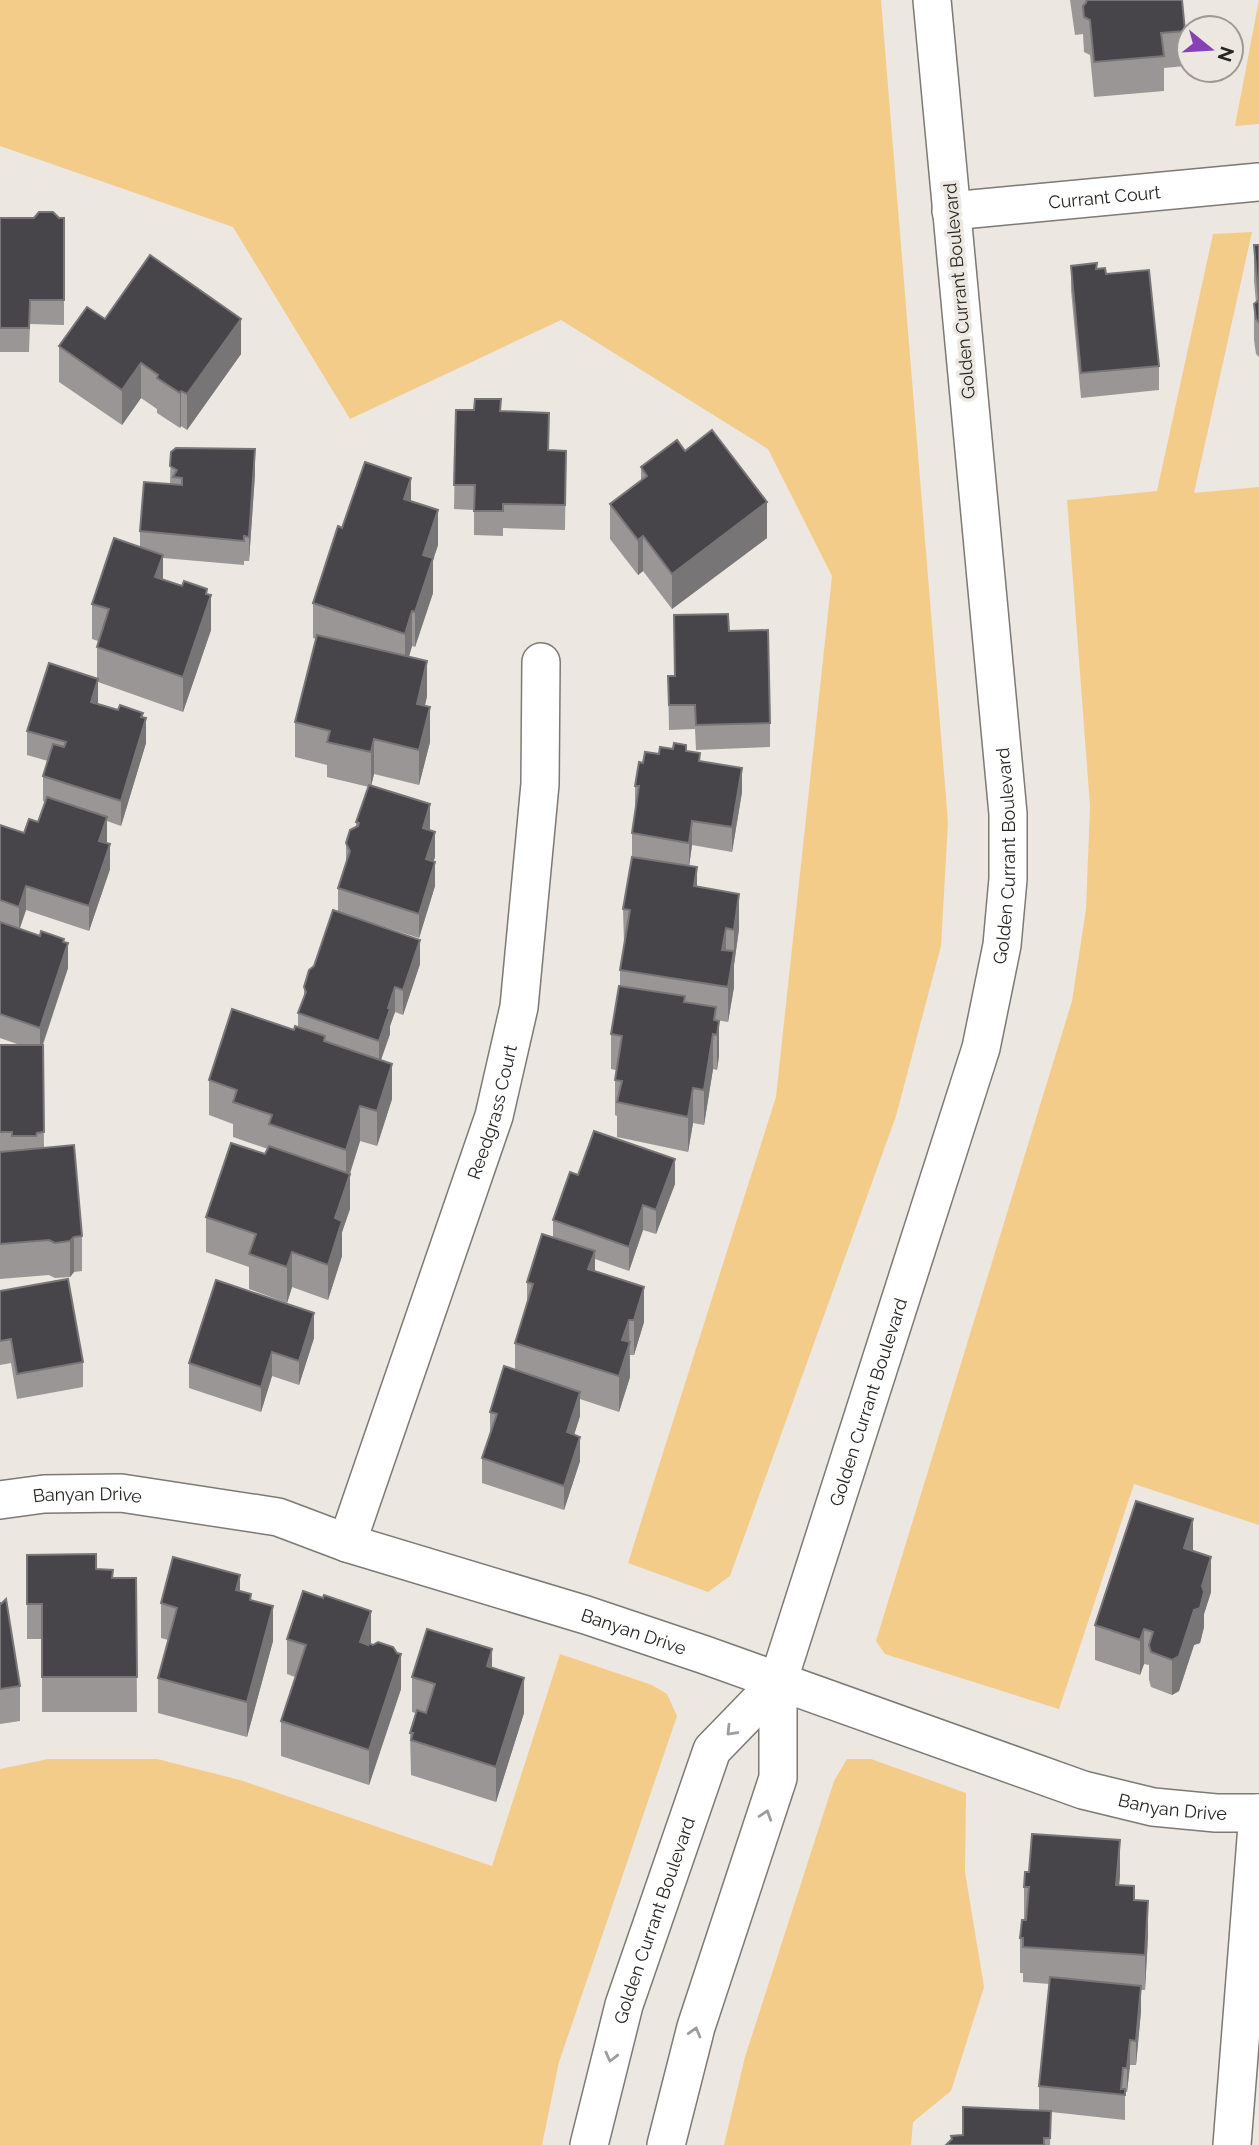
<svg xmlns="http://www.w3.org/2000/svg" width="1259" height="2145" viewBox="0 0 1259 2145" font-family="Raleway,sans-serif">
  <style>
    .green { fill: #f4cc89 }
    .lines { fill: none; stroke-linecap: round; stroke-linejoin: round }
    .minor-casing { stroke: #7d7973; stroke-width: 40 }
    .minor { stroke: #fff; stroke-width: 37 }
    .wall { fill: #9a9695 }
    .shaded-wall { fill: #787577 }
    .building { fill: #47444a; stroke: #787577; stroke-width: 2 }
    .oneway { stroke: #9e9d9c }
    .labels { text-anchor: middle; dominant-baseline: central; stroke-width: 7; stroke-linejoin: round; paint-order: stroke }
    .street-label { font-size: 18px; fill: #272522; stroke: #ece7e0 }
  </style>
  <rect width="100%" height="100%" fill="#ece7e0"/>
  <!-- green -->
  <g class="green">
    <polygon points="0,0 881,0 948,822 941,946 896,1116 730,1576 708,1592 628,1563 776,1097 832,576 768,449 561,320 350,419 233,227 0,146"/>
    <polygon points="1259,0 1259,124 1235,126"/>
    <polygon points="1252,232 1194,493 1259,487 1259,1525 1134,1484 1059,1709 885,1654 876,1641 1072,1001 1086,909 1090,806 1067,500 1157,491 1213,234"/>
    <polygon points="560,1654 652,1685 667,1694 677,1716 559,2062 542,2145 0,2145 0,1769 48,1759 157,1759 240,1780 492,1866"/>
    <polygon points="847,1759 871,1759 966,1793 965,1872 984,1987 951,2091 913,2122 911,2145 724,2145 745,2057 834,1781"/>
  </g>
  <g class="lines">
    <defs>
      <g id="minor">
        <path id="s1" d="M951,211L1259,182"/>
        <path id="s2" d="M0,1500L44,1494L121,1493L278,1517L347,1543L586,1615L705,1655L1083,1790L1153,1807L1216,1813H1259"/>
        <path id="s3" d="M347,1543L494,1116L519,1007L540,784L541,662"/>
        <path id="s4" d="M589,2145L624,2005L712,1750L778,1682"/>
        <path id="s5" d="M666,2145L696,2027L778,1778V1682L981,1048L1002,945L1008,879V814L932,0"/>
        <polyline points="1232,2145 1258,1813"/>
      </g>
    </defs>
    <!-- minor casing -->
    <use href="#minor" class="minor-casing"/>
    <!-- minor -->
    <use href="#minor" class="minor"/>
  </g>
  <!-- wall -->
  <g class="wall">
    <polygon points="1070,0 1182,0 1185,31 1185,66 1164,68 1164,91 1094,97 1090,55 1084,52 1083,34 1075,35"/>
    <polygon points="0,218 64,218 64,325 30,324 29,352 0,352"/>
    <polygon points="1254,245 1259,245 1259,357 1256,354 1254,340 1254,304 1256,303 1254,280"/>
    <polygon points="1071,266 1097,269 1106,274 1159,366 1159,390 1081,398 1071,290"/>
    <polygon points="105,319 241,354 187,430 181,426 180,428 157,413 157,409 141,398 122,425 59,382 59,346"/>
    <polygon points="456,410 501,411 549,450 566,451 565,530 503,528 503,536 474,535 474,510 454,509"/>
    <polygon points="685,451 767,538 672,609 643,571 638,575 610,539 610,504 641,480 641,467"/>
    <polygon points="171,452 255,474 249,561 244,561 244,565 163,558 163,580 207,594 211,630 183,712 98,682 97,704 143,718 146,743 121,826 107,821 107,843 110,869 89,931 26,910 19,929 40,936 64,942 68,968 43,1045 44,1147 82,1236 82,1271 74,1272 70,1277 55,1278 49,1275 0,1279 0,1045 20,1045 0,1038 0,825 24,833 38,822 45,802 43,801 43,776 48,761 27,755 27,731 97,678 97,647 98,641 92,639 92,604 140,547 140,531 170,484"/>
    <polygon points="411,501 438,545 433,560 433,593 415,647 412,646 409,657 427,696 425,706 430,742 419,785 374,774 371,785 430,828 429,830 435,857 433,861 435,886 419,938 366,921 420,964 403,1015 395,1012 390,1026 390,1034 381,1060 392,1099 377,1146 360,1141 350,1174 350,1209 342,1232 342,1256 328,1300 292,1287 287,1303 249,1289 249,1267 206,1252 206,1217 265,1154 268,1149 233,1137 233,1124 209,1115 209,1080 298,1027 298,1013 304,999 304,987 314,966 338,912 338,888 346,863 346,843 356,827 356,822 369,787 327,777 327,765 295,757 295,722 316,639 313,638 313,603 342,528"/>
    <polygon points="674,615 729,631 770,723 770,747 696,750 695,729 669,730 668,676 675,676"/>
    <polygon points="686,751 742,792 732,852 692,845 689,866 697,887 739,929 734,965 734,987 728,1022 716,1020 719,1056 717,1070 713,1069 704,1125 693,1123 688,1152 617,1137 617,1116 615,1115 615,1080 616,1070 611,1069 611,1034 620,986 620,970 624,944 623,909 632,858 632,833 635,810 635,786 643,763 659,754"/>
    <polygon points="578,1175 675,1184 656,1234 643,1230 629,1271 595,1259 595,1271 644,1322 634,1355 630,1355 630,1377 619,1412 580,1399 580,1416 574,1435 580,1461 564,1510 482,1483 482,1458 490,1436 490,1412 515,1370 515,1343 527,1306 527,1282 553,1237 553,1220"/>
    <polygon points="0,1291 83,1362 83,1387 17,1399 11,1363 0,1365"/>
    <polygon points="314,1338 299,1385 272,1376 261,1412 189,1388 189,1363"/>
    <polygon points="1193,1551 1211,1592 1204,1614 1204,1627 1200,1643 1194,1645 1179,1691 1172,1695 1151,1687 1149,1680 1149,1665 1144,1664 1140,1675 1095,1660 1095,1625"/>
    <polygon points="27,1555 96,1569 113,1578 136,1578 137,1712 42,1712 42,1639 27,1639"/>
    <polygon points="240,1591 251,1600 273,1641 247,1737 158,1713 158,1678 168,1640 161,1638 161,1603"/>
    <polygon points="0,1603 20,1686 20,1721 0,1724"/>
    <polygon points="287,1639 371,1644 401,1689 369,1785 281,1756 281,1721 295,1677 287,1674"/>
    <polygon points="492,1668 524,1713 496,1802 411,1775 410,1733 416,1713 412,1712 412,1677"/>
    <polygon points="1120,1875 1119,1885 1134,1900 1148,1936 1145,1990 1141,1990 1141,2011 1136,2065 1130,2065 1127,2092 1125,2092 1125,2120 1051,2112 1050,2145 946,2145 963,2135 1039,2110 1039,2086 1050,1984 1023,1982 1023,1973 1020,1973 1020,1938 1024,1920 1024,1887"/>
  </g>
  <!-- shaded-wall -->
  <g class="shaded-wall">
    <polygon points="241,319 241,354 187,430 187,394"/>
    <polygon points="141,363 141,398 122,425 122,390"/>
    <polygon points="181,391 181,426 180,428 180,393"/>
    <polygon points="255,449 255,474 249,561 249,537"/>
    <polygon points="411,478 411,513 404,499"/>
    <polygon points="767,502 767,538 672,609 672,574"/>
    <polygon points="438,510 438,545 433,560 433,593 415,647 415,612 423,555"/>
    <polygon points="643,536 643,571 638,575 638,540"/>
    <polygon points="163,555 163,590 155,577"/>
    <polygon points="207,589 207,606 211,595 211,630 183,712 183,677"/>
    <polygon points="412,611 412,646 405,669 405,634"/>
    <polygon points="427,661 427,696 417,739 417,704"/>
    <polygon points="98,679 98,703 91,727 91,702"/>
    <polygon points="430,707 430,742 419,785 419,750"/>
    <polygon points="143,713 143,731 146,718 146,743 121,826 121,801"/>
    <polygon points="374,739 374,774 371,787 371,752"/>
    <polygon points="742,768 742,792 732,852 732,827"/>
    <polygon points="430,804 430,828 423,853 423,828"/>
    <polygon points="107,817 107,841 99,865 99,841"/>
    <polygon points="692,821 692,845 689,867 689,843"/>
    <polygon points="435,832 435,857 426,883 426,859"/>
    <polygon points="110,844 110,869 89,931 89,906"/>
    <polygon points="435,862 435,886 419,938 419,914"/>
    <polygon points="697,867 697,902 694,886"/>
    <polygon points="26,886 26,910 19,931 19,907"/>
    <polygon points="739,894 739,929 734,965 734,930"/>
    <polygon points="726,928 726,963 722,950"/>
    <polygon points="64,939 64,956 68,943 68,968 40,1052 40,1028"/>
    <polygon points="420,940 420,964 403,1015 403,990"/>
    <polygon points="734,951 734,987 728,1022 728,987"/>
    <polygon points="395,987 395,1012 390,1026 390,1034 379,1065 379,1041"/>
    <polygon points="719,1021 719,1056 717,1070 717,1035"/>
    <polygon points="713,1034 713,1069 704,1125 704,1090"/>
    <polygon points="392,1064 392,1099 377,1146 377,1111"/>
    <polygon points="693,1088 693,1123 688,1152 688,1117"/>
    <polygon points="360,1106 360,1141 346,1185 346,1150"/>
    <polygon points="675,1159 675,1184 656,1234 656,1210"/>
    <polygon points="350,1174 350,1209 342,1232 342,1256 328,1300 328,1265 335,1218"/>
    <polygon points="643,1205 643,1230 629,1271 629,1247"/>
    <polygon points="74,1237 74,1272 70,1277 70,1241"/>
    <polygon points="595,1251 595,1286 588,1269"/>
    <polygon points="292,1252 292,1287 287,1303 287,1267"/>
    <polygon points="644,1287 644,1322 634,1355 634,1320"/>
    <polygon points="314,1313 314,1338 299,1385 299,1361"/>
    <polygon points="629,1320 630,1377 619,1412 619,1376 622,1340"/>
    <polygon points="272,1352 272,1376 261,1412 261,1387"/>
    <polygon points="580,1392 580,1416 567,1457 567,1432"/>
    <polygon points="580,1437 580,1461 564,1510 564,1486"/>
    <polygon points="1193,1519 1193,1554 1184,1548"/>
    <polygon points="1211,1557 1211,1592 1204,1614 1204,1627 1200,1643 1194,1645 1179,1691 1172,1695 1172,1660 1202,1586"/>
    <polygon points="240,1575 240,1610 236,1590"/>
    <polygon points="273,1606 273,1641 247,1737 247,1702"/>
    <polygon points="371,1611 371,1646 360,1642"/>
    <polygon points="1144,1629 1144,1664 1140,1675 1140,1640"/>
    <polygon points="492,1649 492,1684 487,1666"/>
    <polygon points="401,1654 401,1689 369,1785 369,1750"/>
    <polygon points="524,1678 524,1713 496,1802 496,1767"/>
    <polygon points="1120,1840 1120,1875 1116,1920 1116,1885"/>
    <polygon points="1148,1901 1148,1936 1145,1990 1145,1955"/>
    <polygon points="1141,1986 1141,2011 1136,2065 1136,2041"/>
    <polygon points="1130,2040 1130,2065 1127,2092 1127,2068"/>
  </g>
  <!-- building -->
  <g class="building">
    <polygon points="1087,0 1182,0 1185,31 1161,33 1164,56 1094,62 1090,20 1084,17 1083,6 1086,3"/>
    <polygon points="39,212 53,212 59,218 64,218 64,300 30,300 29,328 0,328 0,218 34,218"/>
    <polygon points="1254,245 1259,245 1259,322 1256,319 1254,304 1259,300"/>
    <polygon points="150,255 241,319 187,394 181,391 180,393 157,378 158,375 141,363 122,390 59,346 87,307 105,319"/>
    <polygon points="1097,263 1096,269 1105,268 1106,274 1149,270 1159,366 1081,373 1071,266"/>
    <polygon points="475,399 501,399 500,411 549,413 548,450 566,451 565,505 503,504 503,511 474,511 475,485 454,485 456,410 474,410"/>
    <polygon points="712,430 767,502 672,574 643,536 638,540 610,504 647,476 641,467 677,440 685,451"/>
    <polygon points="176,448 255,449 249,537 244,536 244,541 140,531 144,482 182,485 182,478 173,477 177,470 170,466 171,452"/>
    <polygon points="365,462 411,478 404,499 438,510 423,555 433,558 415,612 412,611 405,634 313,603 338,526 342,528"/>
    <polygon points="114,538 163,555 155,577 182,586 184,581 207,589 206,594 211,595 183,677 97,647 109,609 92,604"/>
    <polygon points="728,614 729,631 768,630 770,723 696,725 695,705 669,705 668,676 675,676 674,615"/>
    <polygon points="317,635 427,661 417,704 430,707 419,750 374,739 371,752 327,742 330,731 295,722"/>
    <polygon points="49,663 98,679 91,702 118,710 120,705 143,713 141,717 146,718 121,801 43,776 53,744 64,747 66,742 27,731"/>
    <polygon points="674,743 686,745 686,751 700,753 699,761 742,768 732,827 692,821 689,843 632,833 639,786 635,786 639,762 643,763 645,752 659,754 660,747 673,749"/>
    <polygon points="369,785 430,804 423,828 435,832 426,859 435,862 419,914 338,888 350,851 346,843 350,830 358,826 359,823 356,822"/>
    <polygon points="47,797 107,817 99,841 110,844 89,906 26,886 19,907 0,900 0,825 24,833 29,819 38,822"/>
    <polygon points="632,857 697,867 694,886 739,894 734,930 726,928 722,950 734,951 728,987 620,970 630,910 623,909"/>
    <polygon points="333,910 420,940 403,990 395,987 388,1008 390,1009 379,1041 298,1013 306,992 304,987 309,970 314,966"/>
    <polygon points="0,922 40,936 41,931 64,939 63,942 68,943 40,1028 0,1014"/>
    <polygon points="619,986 685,996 684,1002 716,1007 714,1020 719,1021 717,1035 713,1034 704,1090 693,1088 688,1117 617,1102 622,1081 615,1080 622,1036 611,1034"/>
    <polygon points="232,1009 294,1030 295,1026 325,1036 324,1041 392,1064 377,1111 360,1106 346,1150 269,1124 272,1115 233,1102 237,1090 209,1080"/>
    <polygon points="0,1045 43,1045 44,1132 37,1133 36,1136 12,1136 12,1132 0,1132"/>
    <polygon points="594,1131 675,1159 656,1210 643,1205 629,1247 553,1220 570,1172 578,1175"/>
    <polygon points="231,1143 265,1154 269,1146 350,1174 335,1218 342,1221 328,1265 292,1252 287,1267 249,1254 256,1234 206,1217"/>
    <polygon points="74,1145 82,1236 74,1237 70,1241 55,1243 49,1240 0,1244 0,1152"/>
    <polygon points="542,1234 595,1251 588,1269 644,1287 634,1320 629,1320 622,1340 630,1342 619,1376 515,1343 533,1284 527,1282"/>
    <polygon points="68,1279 83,1362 17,1374 11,1339 0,1341 0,1291"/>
    <polygon points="216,1280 314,1313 299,1361 272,1352 261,1387 189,1363"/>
    <polygon points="504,1366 580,1392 567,1432 580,1437 564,1486 482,1458 497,1414 490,1412"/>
    <polygon points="1136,1501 1193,1519 1184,1548 1211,1557 1202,1586 1204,1592 1200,1608 1194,1610 1179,1656 1172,1660 1151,1652 1149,1645 1153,1632 1144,1629 1140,1640 1095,1625"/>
    <polygon points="96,1554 96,1569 113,1570 112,1578 136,1578 137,1677 42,1677 42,1604 27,1604 27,1555"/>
    <polygon points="173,1557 240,1575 236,1590 251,1594 250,1600 273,1606 247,1702 158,1678 177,1608 161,1603"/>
    <polygon points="303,1591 323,1598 324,1595 371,1611 360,1642 368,1645 368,1643 373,1645 378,1642 393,1647 397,1653 401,1654 369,1750 281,1721 306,1645 287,1639"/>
    <polygon points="6,1599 20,1686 0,1689 0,1603 1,1604"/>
    <polygon points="427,1629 492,1649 487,1666 524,1678 496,1767 411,1740 413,1733 410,1733 417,1710 426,1713 435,1684 412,1677"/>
    <polygon points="1032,1834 1120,1840 1116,1885 1134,1886 1134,1900 1148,1901 1145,1955 1023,1947 1023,1938 1020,1938 1022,1920 1026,1920 1029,1887 1024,1887 1025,1872 1029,1872"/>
    <polygon points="1050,1977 1141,1986 1136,2041 1130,2040 1127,2068 1123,2068 1121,2089 1125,2089 1125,2095 1039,2086"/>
    <polygon points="963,2107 1051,2111 1050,2138 1044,2138 1044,2145 946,2145 952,2139 951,2136 963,2135"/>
  </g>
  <!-- one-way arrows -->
  <defs><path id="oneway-chevron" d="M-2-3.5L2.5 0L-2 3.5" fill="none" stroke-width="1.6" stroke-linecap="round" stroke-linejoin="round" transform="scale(1.75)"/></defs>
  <g class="oneway">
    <use href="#oneway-chevron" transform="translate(731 1731) rotate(134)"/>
    <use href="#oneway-chevron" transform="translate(766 1815) rotate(-72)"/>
    <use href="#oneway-chevron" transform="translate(695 2032) rotate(-74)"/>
    <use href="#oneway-chevron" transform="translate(611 2057) rotate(104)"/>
  </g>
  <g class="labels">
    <!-- street labels -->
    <g class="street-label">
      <text stroke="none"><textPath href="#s1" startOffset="154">Currant Court</textPath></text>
      <text transform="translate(959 291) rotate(-95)">Golden Currant Boulevard</text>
      <text stroke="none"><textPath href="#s5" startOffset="1340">Golden Currant Boulevard</textPath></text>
      <text stroke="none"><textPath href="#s3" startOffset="455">Reedgrass Court</textPath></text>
      <text stroke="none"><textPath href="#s5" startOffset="774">Golden Currant Boulevard</textPath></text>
      <text stroke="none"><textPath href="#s2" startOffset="88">Banyan Drive</textPath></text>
      <text stroke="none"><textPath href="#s2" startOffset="654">Banyan Drive</textPath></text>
      <text stroke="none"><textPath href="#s2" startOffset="1222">Banyan Drive</textPath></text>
      <text stroke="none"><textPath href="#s4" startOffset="234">Golden Currant Boulevard</textPath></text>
    </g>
  </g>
  <!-- north arrow -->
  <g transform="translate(1210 49) rotate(108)"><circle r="33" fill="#ece7e0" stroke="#9d9994" stroke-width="2"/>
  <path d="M0-5L12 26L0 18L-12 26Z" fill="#8841b4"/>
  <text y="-10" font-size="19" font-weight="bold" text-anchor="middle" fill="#272522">N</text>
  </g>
</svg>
